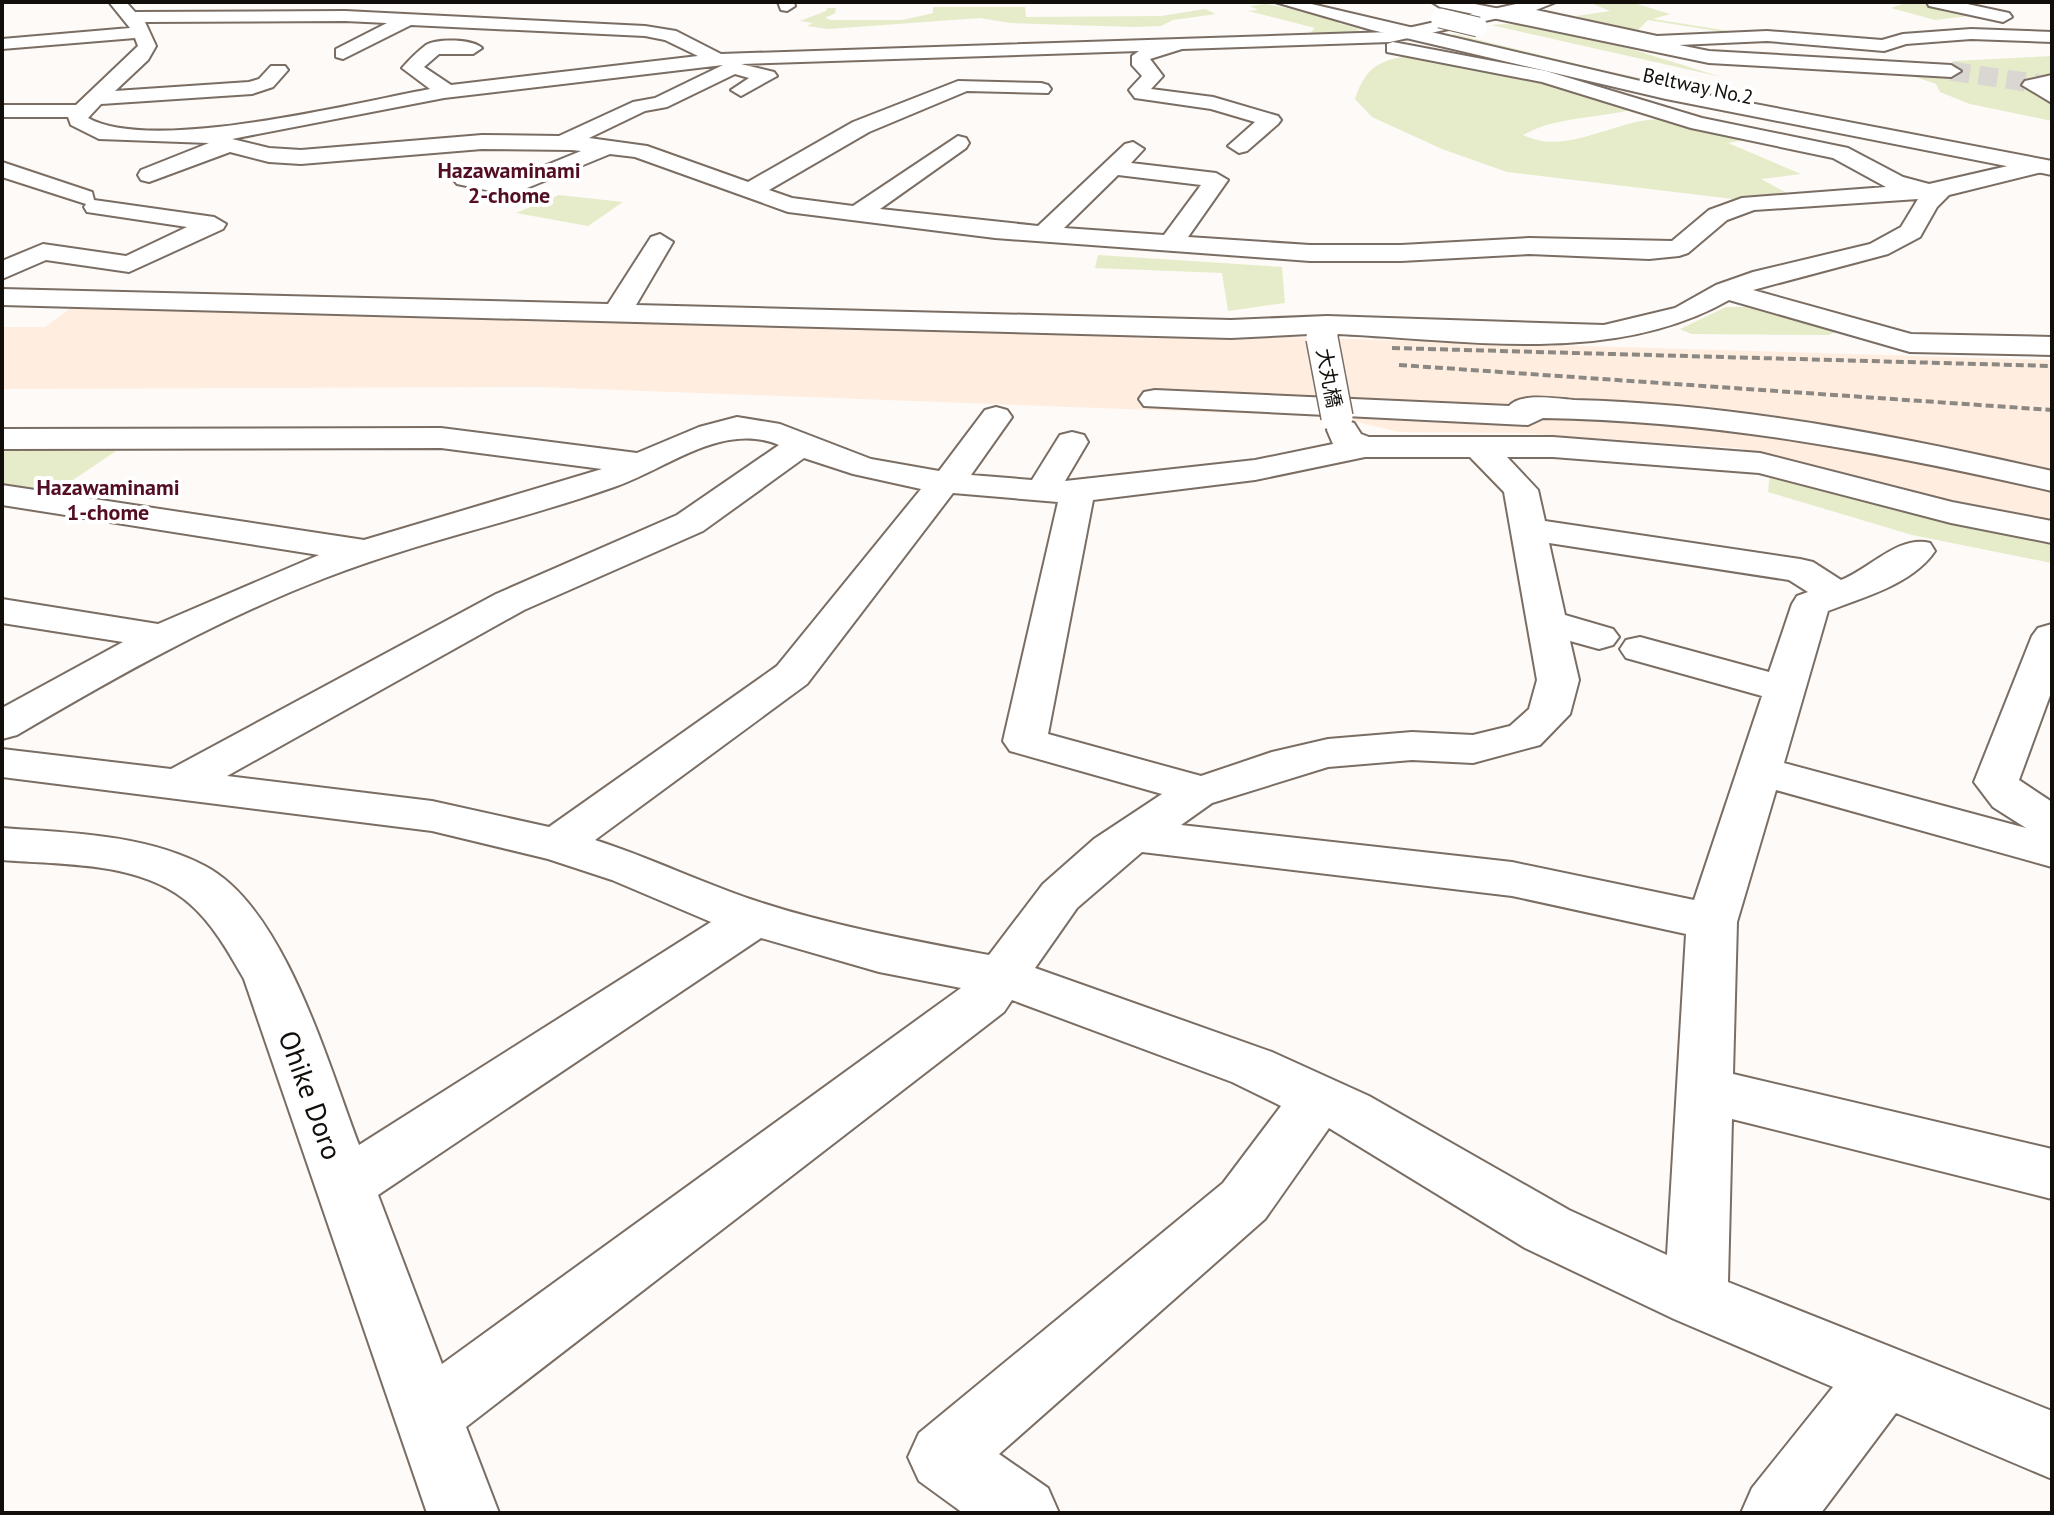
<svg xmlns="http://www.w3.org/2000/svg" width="2054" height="1515" viewBox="0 0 2054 1515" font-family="'PT Sans','Noto Sans JP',sans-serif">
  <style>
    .built { fill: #ffeee0 }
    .green { fill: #e6ecc9 }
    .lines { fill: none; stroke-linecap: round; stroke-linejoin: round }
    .major-tunnel { stroke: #dad7d3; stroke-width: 19; stroke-dasharray: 19 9; stroke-linecap: butt }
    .minor-casing { stroke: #7a6d63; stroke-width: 4 }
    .major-casing { stroke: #7a6d63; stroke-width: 4 }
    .minor { fill: #fff; fill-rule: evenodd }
    .major { fill: #fff; fill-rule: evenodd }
    .rail { stroke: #8b8884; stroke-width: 4; stroke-dasharray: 8 4; stroke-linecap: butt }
    .minor-bridge-casing { stroke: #7a6d63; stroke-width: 34; stroke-linecap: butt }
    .major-bridge-casing { stroke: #7a6d63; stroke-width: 21; stroke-linecap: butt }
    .minor-bridge { stroke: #fff; stroke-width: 31 }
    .major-bridge { stroke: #fff; stroke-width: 19 }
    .labels { text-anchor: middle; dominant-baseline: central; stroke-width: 8; stroke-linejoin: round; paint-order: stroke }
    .far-street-label { font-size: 20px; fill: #120e0a; stroke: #fff }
    .far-neighbourhood-label { font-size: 22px; font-weight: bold; fill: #530e23; stroke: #fff }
    .near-street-label { font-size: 28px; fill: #120e0a; stroke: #fff }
  </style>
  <rect width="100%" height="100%" fill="#fdfaf7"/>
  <!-- built -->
  <polygon class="built" points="80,301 2052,360 2052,521 1956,503 1738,448 1519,433 1399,432 1337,417 540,387 2,389 2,327 45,327"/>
  <!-- green -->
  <g class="green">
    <polygon points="1607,2 1631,2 1670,14 1653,19 1742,33 1775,30 1887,41 1866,44 1768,34 1747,36 1648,20 1638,30 1614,28 1576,16 1610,11 1593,4"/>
    <polygon points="1908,2 1929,2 1978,15 1935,20 1891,8"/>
    <path d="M1266,4L1345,20L1338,23L1360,29C1348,39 1326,32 1310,33L1315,28L1248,11L1258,10L1250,6Z"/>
    <polygon points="933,7 1025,7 1026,17 1161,16 1205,9 1216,14 1173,20 1161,26 1134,27 1010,23 980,18 828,29 807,26 813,23 800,21 826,11 827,8 836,8 835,13 825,18 831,20 903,20 933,13"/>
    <path d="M1491,25C1550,18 1665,61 1726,78Z"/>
    <polygon points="1455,34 1597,69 1938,141 1771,111 1448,39"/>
    <path d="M1418,54L1543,79L1634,109C1596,119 1557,116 1523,135C1567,157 1616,118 1663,119C1691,119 1723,133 1750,139L1728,143L1801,174L1761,179L1787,193L1733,199L1507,172L1442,149L1372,117L1355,99C1367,63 1382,60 1418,54Z"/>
    <polygon points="2052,56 2052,75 2018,84 2052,102 2052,121 1970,104 1940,92 1936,84 1910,75 1805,68 1952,76 1954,61"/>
    <polygon points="559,195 623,202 588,226 516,213"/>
    <polygon points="1098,255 1282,267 1285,303 1228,311 1222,273 1095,268"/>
    <polygon points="1726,307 1747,307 1835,332 1829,335 1691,334 1680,329"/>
    <polygon points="125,445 55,492 2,484 2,446"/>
    <polygon points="1770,473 2052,538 2052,563 1912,535 1768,492"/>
  </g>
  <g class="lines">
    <!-- major-tunnel -->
    <polyline class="major-tunnel" points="1951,71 2052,86"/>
    <defs>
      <g id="minor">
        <path d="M109,2H126L135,12L345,11L645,26L676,31L721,54L1390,32L1525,2H1556L1536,10L1657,36L1767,31L1882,40L1903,34L1971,29L2052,32V42L1971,39L1906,44L1884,51L1767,41L1657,46L1512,15L1390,42L1182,49L1150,59L1163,76L1151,89L1213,97L1278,116L1281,120L1278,124L1247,151L1239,153L1228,146L1255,122L1211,109L1135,98L1129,90L1142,76L1132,65V56L1139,51L741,64L774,72L777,76L741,96L731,90L749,78L735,74L667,107L645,111L589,138L647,146L748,182L853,122L958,81L1041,83L1048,85L1051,89L1048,93L967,91L869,132L769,190L792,198L853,206L958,136L966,138L969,143L966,148L880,209L1038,226L1125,144L1133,142L1144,149L1131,163L1216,173L1228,180L1188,237L1310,245H1401L1529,238L1672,241L1709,210L1742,198L1886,187L1833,158L1691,128L1542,82L1387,52V44L1393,42L1546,71L1702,118L1848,148L1903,177L1929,184L2038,159L2046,161L2049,166L2046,171L1949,195L1937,207L1920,237L1888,254L1753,290L1911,334L2052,337V355L1910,352L1729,300C1613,366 1467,340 1338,334L1332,344H1312L1309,334L1231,338L2,305V289L608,304L651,237L660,234L673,242L636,305L1231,320L1327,316L1604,325L1675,308L1716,285L1753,272L1870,244L1901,227L1918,199L1754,210L1727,220L1688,253L1679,256L1649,259L1529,254L1401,261H1310L995,238L788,212L635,157L610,154L510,195L457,184L453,179L465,172L508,181L581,151L572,150L482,149L301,164L269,162L230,152L149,182L141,180L138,175L141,170L209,143L99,139L71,125L68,117H2V105H76L138,46L135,38L2,49V39L130,28ZM345,21L387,23L336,49V57L343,59L411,25L645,36L665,40L698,56L451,85L424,67L439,54H473L482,48C473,39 437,38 426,45C418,51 409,60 402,68L430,89C354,103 152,154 88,118L101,104L252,94L273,87L288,70L285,66H271L259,79L249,82L115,91L148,60L156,46L145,22ZM723,65L655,98L633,102L559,136L482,135L301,150L269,148L232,139L444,98ZM1118,175L1201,185L1164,235L1064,228Z"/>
        <polygon points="778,2 794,2 795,6 787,11 781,10"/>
        <polygon points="1927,2 1958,2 2009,13 2012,17 2003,22 1929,6"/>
        <polygon points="2052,75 2052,103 2022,85 2025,81"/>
        <polygon points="2,162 92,192 94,200 214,217 226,224 223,229 129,272 46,260 2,279 2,261 43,244 126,256 187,227 87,212 84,207 86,204 2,177"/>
        <path d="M1155,390L1509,406C1521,392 1557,399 1574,400C1737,404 1893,435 2052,471V491C1879,452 1721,421 1543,418L1528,425L1144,406L1139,399L1144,392Z"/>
        <path d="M996,407L1007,410L1012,417L971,475L1032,480L1060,435L1072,432L1084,435L1088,442L1065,481L1255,460L1333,444L1327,430L1332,423L1343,420L1354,423L1361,434L1369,437H1553L1760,453L1952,502L2052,521V543L1951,523L1759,473L1553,457H1507L1538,490L1545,521L1800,559L1813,562L1841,580C1870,569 1898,535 1930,543L1935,551C1913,584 1864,597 1828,611L1784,763L2026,828L1993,807L1974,782L2032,636L2038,628L2052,624V690L2019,780L2052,802V867L1776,790L1737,922L1733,1074L2052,1149V1199L1732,1119L1728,1282L2052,1411V1479L1896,1413L1821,1513H1741L1752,1488L1833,1387L1674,1319L1525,1248L1329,1128L1265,1219L999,1454L1048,1488L1059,1513H963L919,1481L908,1457L919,1433L1223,1183L1281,1106L1232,1082L1012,1000L1004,1012L466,1427L499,1513H427L244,979C229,953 213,924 190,904C142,861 62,865 2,860V828C69,833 145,834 205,866C285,908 328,1065 359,1145L711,922L612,880L548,859L432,831L2,777V749L171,769L496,594L677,515L779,445C722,421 667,469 614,487C519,521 419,541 325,578C217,620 117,676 17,735L2,739V708L123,642L2,623V599L158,624L319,555L2,505V485L364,540L602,469L441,448L2,449V429L441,428L637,453L699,427L737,417L780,424L871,459L939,471L985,410ZM1365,457H1470L1504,492L1537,680L1529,709L1510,726L1473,735L1412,732L1328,739L1272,752L1201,776L1048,734L1093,500L1255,480ZM804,458L853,474L921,489L777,666L549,827L432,801L227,776L524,610L703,531ZM953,493L1058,502L1003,741L1010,751L1162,794L1094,839L1043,884L989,955C909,940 827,925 750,899C698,881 648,857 595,840L807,684ZM1549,543L1789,580L1808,592L1797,596L1792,604L1769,672L1640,637L1626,640L1620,649L1626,658L1762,696L1694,900L1512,862L1181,825L1212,803L1328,767L1412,760L1473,763L1540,745L1570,714L1579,680L1570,641L1599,649L1613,645L1619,637L1613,629L1565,615ZM1142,852L1512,896L1686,934L1667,1255L1569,1210L1369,1096L1272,1052L1035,968L1077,908ZM761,938L879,972L961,988L442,1364L378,1195Z"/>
      </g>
      <g id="major">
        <polygon points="1275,2 1303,2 1666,87 2052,161 2052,175 1666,99 1372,30"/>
        <polygon points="1432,2 1465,2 1709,51 1951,65 1961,71 1951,77 1709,63 1440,7"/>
      </g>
    </defs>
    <!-- minor casing -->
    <use href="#minor" class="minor-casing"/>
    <!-- major casing -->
    <use href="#major" class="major-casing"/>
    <!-- minor -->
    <use href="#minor" class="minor"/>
    <!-- major -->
    <use href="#major" class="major"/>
    <!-- rail -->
    <g class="rail">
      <polyline points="1392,348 2052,366"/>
      <polyline points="1399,365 2052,410"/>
    </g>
    <defs>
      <polyline id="minor-bridge" points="1322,338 1337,417"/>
      <polyline id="major-bridge" points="1440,18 1478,27"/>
    </defs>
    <!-- minor-bridge casing -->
    <use href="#minor-bridge" class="minor-bridge-casing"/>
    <!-- major-bridge casing -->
    <use href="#major-bridge" class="major-bridge-casing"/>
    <!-- minor-bridge -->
    <use href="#minor-bridge" class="minor-bridge"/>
    <!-- major-bridge -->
    <use href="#major-bridge" class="major-bridge"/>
  </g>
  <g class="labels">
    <!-- far-street labels -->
    <g class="far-street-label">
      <text transform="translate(1698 86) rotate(12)">Beltway No.2</text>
      <text transform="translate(1329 378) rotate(79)">大丸橋</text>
    </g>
    <!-- far-neighbourhood labels -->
    <g class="far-neighbourhood-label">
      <text x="509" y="170">Hazawaminami<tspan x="509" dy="25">2-chome</tspan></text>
      <text x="108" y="487">Hazawaminami<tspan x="108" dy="25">1-chome</tspan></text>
    </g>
    <!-- near-street labels -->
    <g class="near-street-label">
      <text transform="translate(311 1095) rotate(70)">Ohike Doro</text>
    </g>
  </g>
  <!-- border -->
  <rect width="2054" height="1515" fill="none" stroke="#120e0a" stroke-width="8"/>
</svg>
